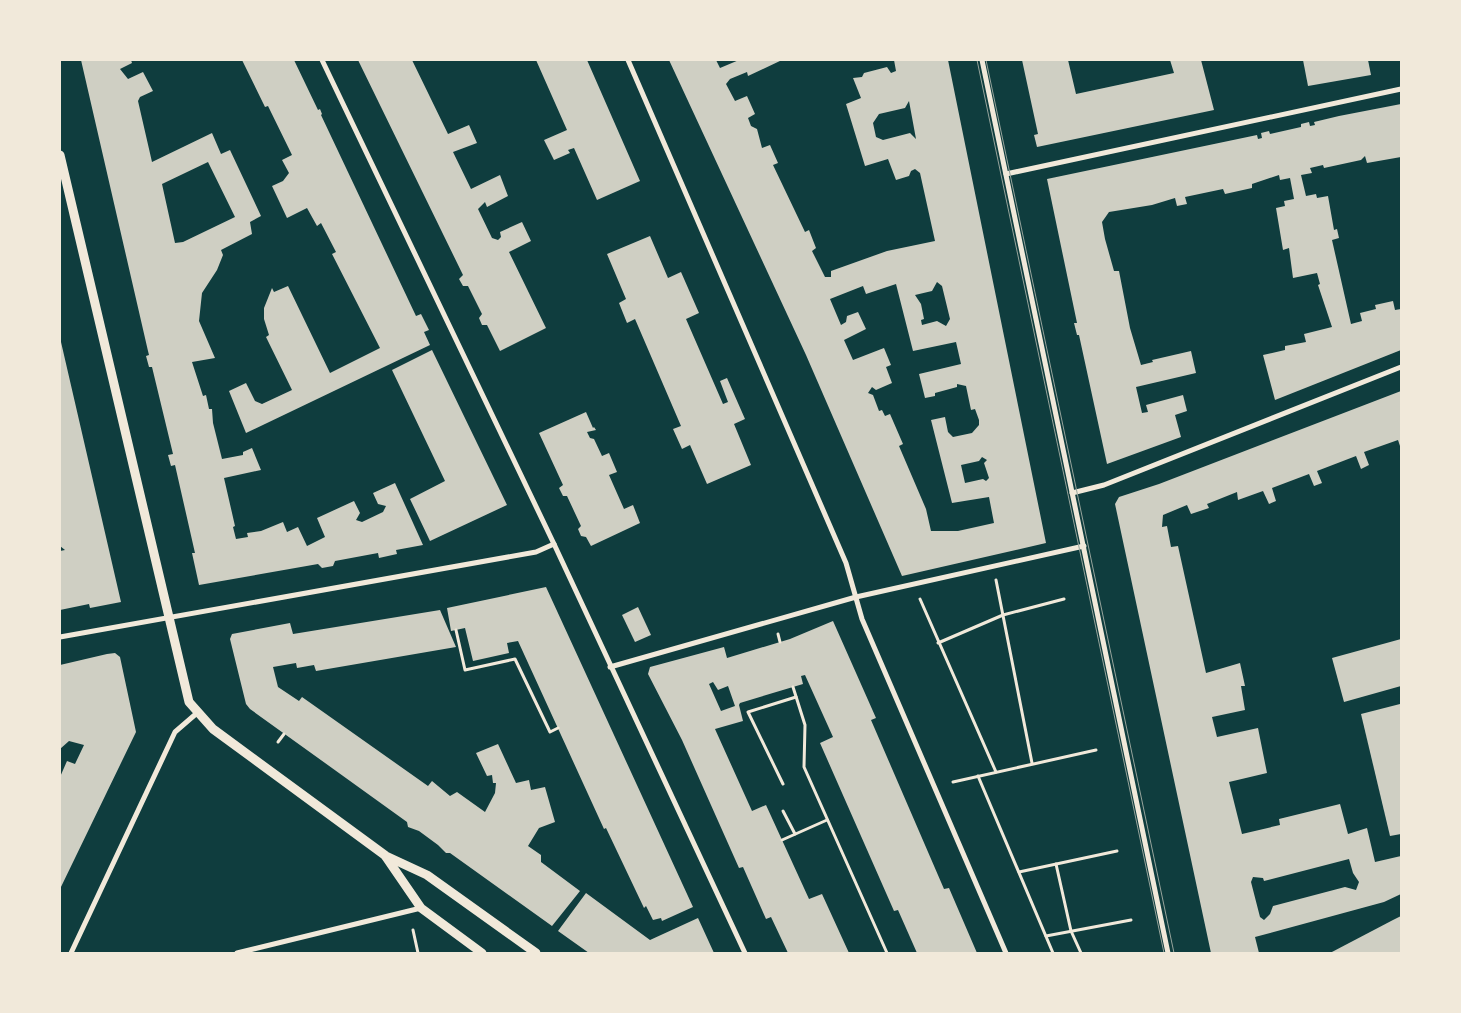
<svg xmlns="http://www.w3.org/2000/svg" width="1461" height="1013" viewBox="0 0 1461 1013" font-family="'Crimson Pro',serif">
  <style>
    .building { fill: #cfcfc3; fill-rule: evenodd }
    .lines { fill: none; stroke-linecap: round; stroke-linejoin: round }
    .path { stroke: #f1e9da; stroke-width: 3 }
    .minor { stroke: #f1e9da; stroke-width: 5 }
    .tertiary { stroke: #f1e9da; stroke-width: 9 }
    .tram { stroke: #97a49c; stroke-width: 1 }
  </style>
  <rect width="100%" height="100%" fill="#0f3d3e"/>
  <!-- building -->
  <g class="building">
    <path d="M81,60H131L132,63L120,69L128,79L143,72L153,91L140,97L138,101L152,162L212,133L221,154L230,150L261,216L250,222L252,234L221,250L223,255L217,270L202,293L199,321L215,358L192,362L203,396L206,395L209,409H212L213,423L222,459L243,455V452L252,448L261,470L224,478L235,526L233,527L236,539L248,537L247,533L261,531L283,522L287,532L298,527L307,546L325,537L317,518L354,501L360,513L356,520L362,522L383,512L386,506L378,504L373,493L395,483L423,545L396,550L397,554L379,558L378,553L335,561L333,566L322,568L318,564L199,585L192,553H195L175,465L171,466L168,455L173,454L152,367H149L146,356L149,355L148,351ZM208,162L235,217L183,242L175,243L162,184Z"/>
    <polygon points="242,60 294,60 318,110 320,109 322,114 321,115 416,316 421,314 429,330 424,332 430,345 246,433 229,391 246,383 255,401 262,404 292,390 266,337 269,335 264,319 264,308 272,288 274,292 288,286 330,373 380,348 332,254 336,252 321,223 317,226 307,208 287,218 272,186 283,181 289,173 282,160 292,155 268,106 265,107"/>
    <polygon points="358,60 412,60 448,134 469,125 477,143 453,152 471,189 500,175 508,196 487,207 485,202 478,209 492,238 498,240 501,237 500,232 522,222 531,241 509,252 546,328 500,351 487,325 482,325 479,318 482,314 468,286 463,286 459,279 463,275"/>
    <polygon points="536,60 587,60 640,181 597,200 574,148 568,150 570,153 554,160 544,140 567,130"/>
    <path d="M669,60H716L720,68L739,60H782L748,76L747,72L730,79L726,84L735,101L747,96L755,114L748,118L751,126L757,129L762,148L770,145L778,163L773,165L805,232L809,230L816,248L812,251L825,277H831V271L887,251L935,241L920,173L915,169L911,171L909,176L896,180L888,159L865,166L846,104L861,98L853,78L862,77L864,73L887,67L891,73L896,71L894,60H948L1046,543L902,576L806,355ZM909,101L916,139L910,133L883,140L876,137L873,123L879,114L905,108ZM937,282L942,286L950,319L946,326L937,321L922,325L921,320L924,319L921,304L915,295L932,291ZM896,284L913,351L956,342L961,364L919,374L925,398L935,396V393L957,387V384L966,386L971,410L975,409L979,420V425L972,433L953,437L948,432L945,417L931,420L952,503L989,497L994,523L958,531H931L926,509L899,446L903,444L890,414L885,416L882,410L879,411L873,395L868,393L872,387L876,390L892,383L886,367L891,365L884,348L853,360L844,340L866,329L858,312L847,316L846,322L841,325L830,299L863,286L866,294ZM982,457L987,460L984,463L989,478L986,481L983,479L965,483L961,465L979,461Z"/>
    <polygon points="1022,60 1068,60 1076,94 1174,73 1170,60 1201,60 1214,110 1037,147 1034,135 1038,134"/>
    <polygon points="1303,60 1368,60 1371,75 1308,86"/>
    <polygon points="1401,104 1401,157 1367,163 1365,156 1361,160 1324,168 1323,165 1310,168 1312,173 1301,175 1306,196 1316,194 1317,198 1328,196 1334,230 1337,229 1339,238 1332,240 1351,324 1362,321 1360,313 1376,309 1375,305 1393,301 1395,310 1401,309 1401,350 1275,400 1263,355 1285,350 1285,346 1306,342 1304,334 1332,327 1318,285 1320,284 1317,273 1293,278 1289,248 1283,250 1276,208 1285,206 1284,201 1294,199 1290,178 1280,180 1279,175 1252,184 1252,188 1225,194 1223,189 1185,197 1187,204 1177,206 1175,198 1152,205 1109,212 1102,222 1105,239 1114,271 1119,271 1130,328 1141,365 1153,362 1152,360 1191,351 1196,373 1136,387 1142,413 1148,412 1146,405 1183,395 1187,411 1175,415 1181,437 1107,464 1079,335 1077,335 1074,323 1077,323 1047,179 1257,135 1258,139 1262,138 1261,133 1269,131 1270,134 1301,127 1301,124 1309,122 1310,126 1315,125 1314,122 1339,116"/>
    <polygon points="650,236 668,278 681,272 699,313 686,319 723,404 728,402 720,381 727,378 745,419 734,424 751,465 707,484 690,445 682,449 673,429 681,426 635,319 627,323 619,303 626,299 607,254"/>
    <polygon points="61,342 121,602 90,608 89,604 60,610 60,551 65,550 60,546"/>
    <polygon points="432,350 507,505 430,541 410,499 445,481 392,370"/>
    <path d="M1401,391V449L1398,440L1364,452L1369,465L1361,469L1356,456L1317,471L1322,483L1314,486L1309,474L1272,488L1276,501L1269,504L1263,491L1238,500L1237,492L1207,504L1209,508L1191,514L1187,505L1163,515L1162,527L1167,526L1171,547L1178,546L1206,673L1240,663L1245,686H1241L1245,710L1212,717L1217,737L1258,728L1267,773L1229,782L1242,834L1280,825L1279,819L1340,804L1348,834L1367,828L1375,862L1401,856V894L1384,902L1255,937L1259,953H1211L1115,504L1119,497L1159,484ZM1349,859L1353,873L1359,882L1356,890L1345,887L1273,906L1270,914L1264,920L1260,917L1251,882L1253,877L1263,878L1264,881Z"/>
    <polygon points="586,412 593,428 594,427 596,430 587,432 590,438 594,439 602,456 609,453 617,472 609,475 624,509 633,505 640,523 591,546 586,537 581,536 578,529 581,526 567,496 563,496 559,488 563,485 539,433"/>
    <polygon points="546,587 693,907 662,921 661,918 653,920 646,906 644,908 606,828 604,829 518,641 507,643 509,653 473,661 465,628 451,631 447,608"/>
    <polygon points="638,607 651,635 635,642 622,615"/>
    <polygon points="440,610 456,647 316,671 314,665 297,668 296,663 273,667 278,687 299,701 302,697 428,786 432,781 450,796 457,792 485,812 495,793 496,783 493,783 492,775 487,776 476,753 498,744 516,783 529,780 531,790 545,787 555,822 539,828 528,846 541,855 541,862 580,891 552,926 450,853 446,853 438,845 419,831 408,827 407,822 250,709 246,704 230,639 232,634 290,623 293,634"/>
    <path d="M833,621L876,718L871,720L944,889L949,888L977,953H917L898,910L894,911L820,743L833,737L805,675L801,676L803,684L740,703L739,705L743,721L715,729L752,811L766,805L809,899L822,894L849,953H788L771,917L766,919L743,867L739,868L682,740L648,674L650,667L724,647L727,658L790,639ZM713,682L718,690L728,686L735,706L721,711L709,684Z"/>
    <polygon points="1401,639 1401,686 1344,702 1332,658"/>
    <polygon points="107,654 115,653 120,657 136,732 60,889 60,777 67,761 75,764 84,745 69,741 60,749 60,665"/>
    <polygon points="1400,704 1401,834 1390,836 1361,714"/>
    <polygon points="586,893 650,940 698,918 714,953 589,953 558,931"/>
    <polygon points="1401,916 1401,953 1330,953 1393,920"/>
  </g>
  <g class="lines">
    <!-- path -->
    <g class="path">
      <polyline points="996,580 1032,763"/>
      <polyline points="920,599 996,772"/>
      <polyline points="456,630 465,670 515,659 550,732 558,728"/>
      <polyline points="778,634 780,642"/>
      <polyline points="938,643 1003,615 1064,599"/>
      <polyline points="793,687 805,725 804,767 887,953"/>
      <polyline points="278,742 284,734"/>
      <polyline points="978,776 1053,953"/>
      <polyline points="953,782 1096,750"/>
      <polyline points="783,784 748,712 796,697"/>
      <polyline points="783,811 795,834"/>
      <polyline points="782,840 827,820"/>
      <polyline points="1056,864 1071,931 1081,953"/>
      <polyline points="1019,872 1117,851"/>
      <polyline points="413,930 418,953"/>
      <polyline points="1046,936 1131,920"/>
    </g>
    <!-- minor -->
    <g class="minor">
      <polyline points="322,60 554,544 745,953"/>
      <polyline points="628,60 846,563 862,619 1006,953"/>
      <polyline points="982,60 1168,953"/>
      <polyline points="1006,174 1401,89"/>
      <polyline points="1072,493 1104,485 1401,367"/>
      <polyline points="60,637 536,552 554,544"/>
      <polyline points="610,667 856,597 1084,546"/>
      <polyline points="71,953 175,732 197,713"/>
      <polyline points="237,953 421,908"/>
    </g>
    <!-- tertiary -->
    <g class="tertiary">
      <polyline points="60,155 189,702 213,729 386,856 427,875 536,953"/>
      <polyline points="386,857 421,908 482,953"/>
    </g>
    <!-- tram -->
    <g class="tram">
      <polyline points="977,60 1164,953"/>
      <polyline points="986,60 1174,953"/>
    </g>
  </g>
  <!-- border -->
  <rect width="1461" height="1013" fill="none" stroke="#f1e9da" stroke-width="122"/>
</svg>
